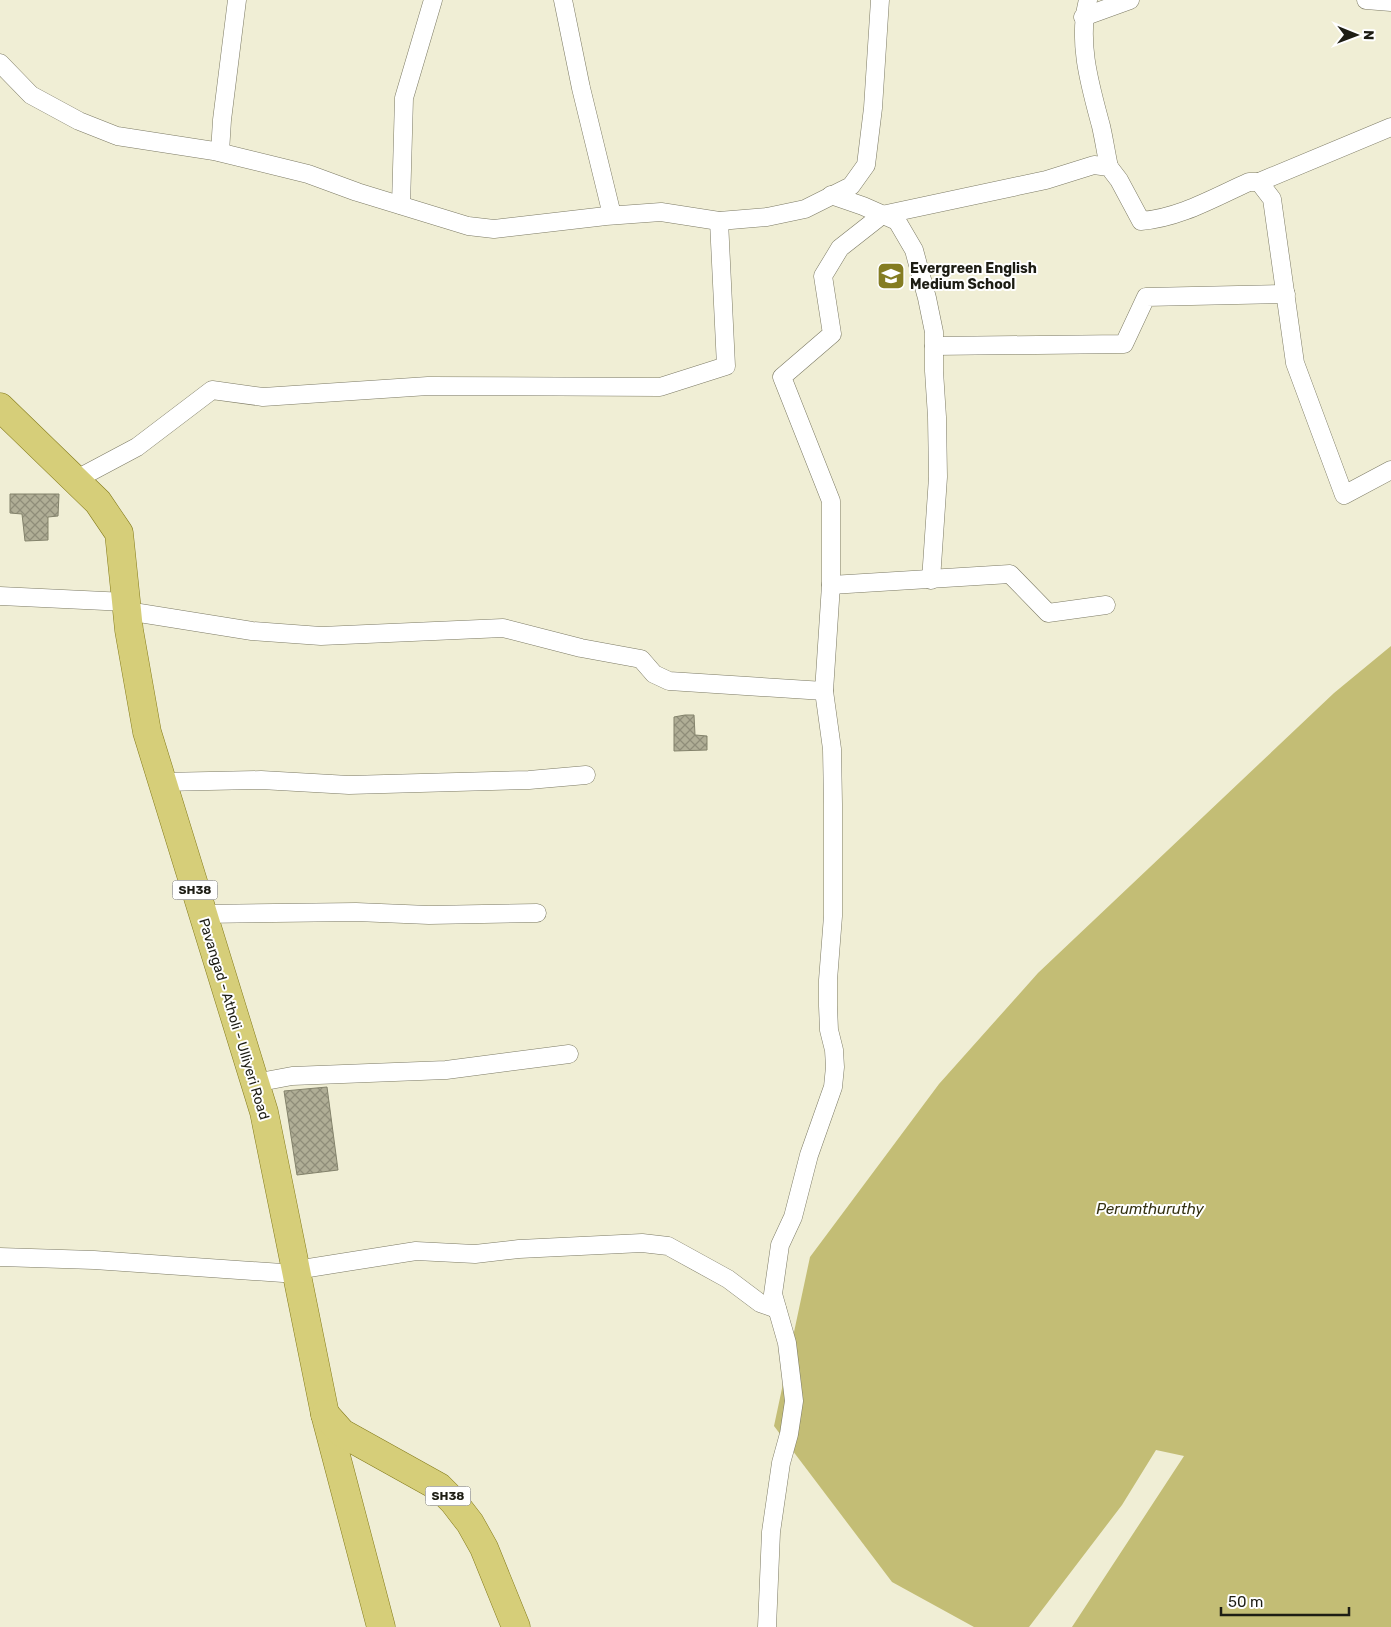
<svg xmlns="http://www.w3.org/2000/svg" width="1391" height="1627" viewBox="0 0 1391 1627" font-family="Rubik,sans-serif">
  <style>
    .water { fill: #c3bd75 }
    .building { fill: url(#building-cross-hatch); stroke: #83826b }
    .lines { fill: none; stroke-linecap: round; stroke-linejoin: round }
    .minor-casing { stroke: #7c7a64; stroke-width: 19 }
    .primary-casing { stroke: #847b1b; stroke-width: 29 }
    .minor { stroke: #fff; stroke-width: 18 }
    .primary { stroke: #d6ce79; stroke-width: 28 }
    .labels { text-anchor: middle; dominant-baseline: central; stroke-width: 4; stroke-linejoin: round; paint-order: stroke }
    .shield { fill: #fff; stroke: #61615a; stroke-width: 1 }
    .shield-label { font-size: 12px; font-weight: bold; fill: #1d1d14 }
    .poi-label { font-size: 14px; font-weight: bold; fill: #1d1d14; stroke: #fff; text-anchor: start }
    .street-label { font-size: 14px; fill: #1d1d14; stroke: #fff }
    .water-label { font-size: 15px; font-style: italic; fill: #343111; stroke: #fff }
  </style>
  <defs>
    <pattern id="building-cross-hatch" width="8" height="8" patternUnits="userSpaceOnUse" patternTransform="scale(1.25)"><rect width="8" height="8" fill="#b0ae96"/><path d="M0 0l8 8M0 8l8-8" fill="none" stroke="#8f8d79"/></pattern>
  </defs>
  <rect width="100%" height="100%" fill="#f0eed5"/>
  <!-- water -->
  <polygon class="water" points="1391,646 1391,1627 1072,1627 1184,1456 1156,1450 1122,1505 1029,1627 974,1627 892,1582 774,1426 810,1257 939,1084 1038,973 1334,693"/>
  <!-- building -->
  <g class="building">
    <polygon points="10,494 59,494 58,516 48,517 48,540 25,541 22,514 10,513"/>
    <polygon points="685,715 694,715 695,735 707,736 707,750 674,751 674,717"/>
    <polygon points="327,1087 338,1170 297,1175 284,1091"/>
  </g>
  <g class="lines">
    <defs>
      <g id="minor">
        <polyline points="563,0 581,88 612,215"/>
        <path d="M1088,0C1077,42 1090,85 1101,126C1104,139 1106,153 1109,167"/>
        <polyline points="1366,0 1391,2"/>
        <polyline points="1083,17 1130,0"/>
        <polyline points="0,63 31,95 79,121 117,136 214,151 308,174 357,192 468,226 494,229 606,216 661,212 719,221 767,217 805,209 851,186 866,165 873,108 880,0"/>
        <polyline points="220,152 222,120 237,0"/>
        <polyline points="1259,182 1391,127"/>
        <polyline points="831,195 863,206 897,221 914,250 927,298 934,332 934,371 937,417 938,477 931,580"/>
        <polyline points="401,205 404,98 433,0"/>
        <polyline points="934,346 1124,344 1146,297 1286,294"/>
        <polyline points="75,480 137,447 212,390 263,397 428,386 660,387 726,366 719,221"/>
        <polyline points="831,585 1010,574 1048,613 1106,605"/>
        <polyline points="0,596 126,602"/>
        <polyline points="127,611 252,631 321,636 503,628 581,648 641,659 654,674 669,681 824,691"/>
        <polyline points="162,782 261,780 349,785 529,780 586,775"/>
        <polyline points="202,914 356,912 429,915 537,913"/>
        <polyline points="255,1083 292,1076 446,1070 569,1054"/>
        <polyline points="0,1257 94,1260 297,1274"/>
        <polyline points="296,1270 416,1251 475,1254 519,1249 642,1243 668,1246 728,1279 760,1303 777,1309"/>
        <path d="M767,1627L771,1532L781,1463L789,1434L794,1401L787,1343L773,1294L780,1245L793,1217L809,1155L833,1087L835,1067L834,1050L829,1030L828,1006V980L833,916V804L832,749L824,691L831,585V501L782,377L832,334L823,276L840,248L882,215L1046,180L1094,165L1109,167L1119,180L1141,221C1180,218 1215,197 1249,182H1259L1272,199L1295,363L1344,495L1391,470"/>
      </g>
      <g id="primary">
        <polyline points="0,407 98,502 119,533 129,630 147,732 264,1112 325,1414 381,1627"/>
        <polyline points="325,1414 342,1433 439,1487 453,1501 470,1523 484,1548 516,1627"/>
      </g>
    </defs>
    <!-- minor casing -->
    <use href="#minor" class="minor-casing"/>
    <!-- primary casing -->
    <use href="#primary" class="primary-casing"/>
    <!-- minor -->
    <use href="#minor" class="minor"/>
    <!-- primary -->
    <use href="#primary" class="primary"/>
  </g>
  <!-- icons -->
  <defs>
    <symbol id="school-square" viewBox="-11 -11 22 22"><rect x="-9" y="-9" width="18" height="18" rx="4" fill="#847c22" stroke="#fff"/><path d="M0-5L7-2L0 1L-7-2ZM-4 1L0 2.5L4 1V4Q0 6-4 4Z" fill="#fff"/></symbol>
  </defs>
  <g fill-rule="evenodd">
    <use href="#school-square" x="875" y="260" width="32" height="32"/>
  </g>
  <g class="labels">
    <!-- shield labels -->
    <g class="shield">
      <rect x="172.5" y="880.5" width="45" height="19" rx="4"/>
      <rect x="425.5" y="1486.5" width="45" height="19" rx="4"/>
    </g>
    <g class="shield-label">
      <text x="195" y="890">SH38</text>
      <text x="448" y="1496">SH38</text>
    </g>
    <!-- poi labels -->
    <g class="poi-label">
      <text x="910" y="268">Evergreen English<tspan x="910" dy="16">Medium School</tspan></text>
    </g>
    <!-- street labels -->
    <g class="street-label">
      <text transform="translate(234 1019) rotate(73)">Pavangad - Atholi - Ulliyeri Road</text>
    </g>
    <!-- water labels -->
    <g class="water-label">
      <text x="1150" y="1209">Perumthuruthy</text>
    </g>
  </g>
  <!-- north arrow -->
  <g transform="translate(1356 35) rotate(91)" stroke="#ffffff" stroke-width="4" paint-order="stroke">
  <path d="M0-4L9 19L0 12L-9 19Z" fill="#1d1d14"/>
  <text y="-8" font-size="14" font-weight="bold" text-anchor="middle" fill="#1d1d14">N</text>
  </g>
  <!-- scale -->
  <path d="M1221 1607v8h128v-8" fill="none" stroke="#1d1d14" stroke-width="2.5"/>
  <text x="1228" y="1607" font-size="15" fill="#1d1d14" stroke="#ffffff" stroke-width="4" paint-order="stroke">50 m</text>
</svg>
